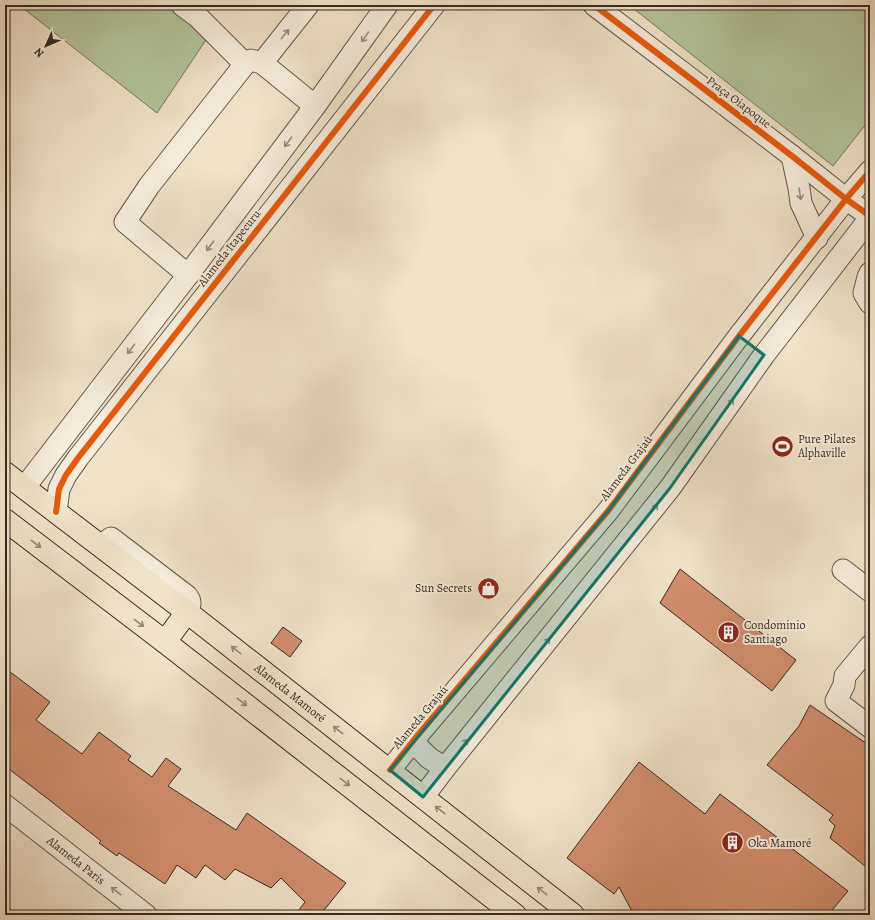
<svg xmlns="http://www.w3.org/2000/svg" width="875" height="920" viewBox="0 0 875 920" font-family="Alegreya,serif">
  <style>
    .green { fill: #b4c59b; stroke: #76785e }
    .building { fill: #d38f6e; stroke: #372a21 }
    .lines { fill: none; stroke-linecap: round; stroke-linejoin: round }
    .minor-casing { stroke: #66584b; stroke-width: 23 }
    .major-casing { stroke: #372a21; stroke-width: 24 }
    .minor { stroke: #f6eddd; stroke-width: 21 }
    .major { stroke: #f1e3ca; stroke-width: 22 }
    .cycleway-casing { stroke: #f6eddd; stroke-width: 8 }
    .cycleway { stroke: #e8590c; stroke-width: 6 }
    .oneway { stroke: #968c7f }
    .oneway2 { stroke: #948676 }
    .marked { fill: #0f766e; fill-opacity: 0.2; stroke: #0f766e; stroke-width: 3; stroke-linejoin: round }
    .labels { text-anchor: middle; dominant-baseline: central; stroke-width: 4; stroke-linejoin: round; paint-order: stroke }
    .street-label { font-size: 12px; fill: #372a21; stroke: #f6eddd }
    .poi-label { font-size: 12px; fill: #372a21; stroke: #f6eddd; text-anchor: start }
  </style>
  <rect width="100%" height="100%" fill="#f1e3ca"/>
  <filter id="stains"><feTurbulence type="fractalNoise" baseFrequency=".005" numOctaves="4"/><feColorMatrix values="0 0 0 0 .2 0 0 0 0 .09 0 0 0 0 .02 0 0 0 .5 -.17"/></filter>
  <radialGradient id="worn" r=".72"><stop offset=".6" stop-color="#630" stop-opacity="0"/><stop offset="1" stop-color="#630" stop-opacity=".3"/></radialGradient>
  <!-- green -->
  <g class="green">
    <polygon points="19,5 171,5 208,37 157,113"/>
    <polygon points="629,5 870,5 870,119 833,166"/>
  </g>
  <!-- building -->
  <g class="building">
    <polygon points="680,569 796,660 772,691 660,603"/>
    <polygon points="283,627 302,641 290,657 271,643"/>
    <polygon points="5,668 50,702 36,720 82,754 99,732 131,756 128,760 152,777 166,758 181,769 168,786 236,830 247,813 346,883 320,915 295,915 305,902 281,878 271,888 235,869 225,880 205,865 196,878 177,865 165,884 119,853 117,856 99,843 101,841 48,799 5,766"/>
    <polygon points="810,705 870,746 870,870 830,838 835,826 829,820 833,815 767,765 799,726"/>
    <polygon points="639,762 705,814 720,794 848,891 828,915 634,915 619,887 614,894 567,858"/>
  </g>
  <g class="lines">
    <defs>
      <g id="minor">
        <polyline points="182,5 198,17 245,64"/>
        <polyline points="594,5 792,156 846,199 870,216"/>
        <polyline points="262,63 308,5"/>
        <polyline points="792,156 799,188 801,203 817,238"/>
        <polyline points="870,273 868,277 864,293 870,303"/>
        <polyline points="188,275 125,222 149,186 245,64 251,60 262,63 315,106"/>
        <polyline points="24,488 188,275 315,106 387,5"/>
        <polyline points="56,512 59,489 66,475 78,458 434,5"/>
        <path d="M101,546L111,538L187,596C192,602 190,606 187,612"/>
        <polyline points="843,570 870,591"/>
        <polyline points="870,646 845,676 844,685 836,701 870,727"/>
        <polyline points="417,736 416,745 429,758 445,768"/>
        <polyline points="390,770 417,736 608,511 739,336 846,199 870,171"/>
        <polyline points="423,797 445,768 670,488 764,355 870,218"/>
        <path id="s1" d="M5,805L146,915"/>
      </g>
      <g id="major">
        <path id="s2" d="M5,473L187,612L573,915"/>
        <polyline points="5,520 165,642 515,915"/>
        <polyline points="165,642 187,612"/>
      </g>
    </defs>
    <!-- minor casing -->
    <use href="#minor" class="minor-casing"/>
    <!-- major casing -->
    <use href="#major" class="major-casing"/>
    <!-- minor -->
    <use href="#minor" class="minor"/>
    <!-- major -->
    <use href="#major" class="major"/>
    <defs>
      <g id="cycleway">
        <polyline points="594,5 792,156 846,199 870,216"/>
        <polyline points="56,512 59,489 66,475 78,458 434,5"/>
        <polyline points="390,770 417,736 608,511 739,336 846,199 870,171"/>
      </g>
    </defs>
    <!-- cycleway casing -->
    <use href="#cycleway" class="cycleway-casing"/>
    <!-- cycleway -->
    <use href="#cycleway" class="cycleway"/>
  </g>
  <!-- one-way arrows -->
  <defs><path id="oneway-shaft" d="M-6 0H5M1.5-3L5.5 0L1.5 3" fill="none" stroke-width="1.6" stroke-linecap="round" stroke-linejoin="round"/></defs>
  <g class="oneway">
    <use href="#oneway-shaft" transform="translate(285 34) rotate(-51)"/>
    <use href="#oneway-shaft" transform="translate(365 37) rotate(125)"/>
    <use href="#oneway-shaft" transform="translate(288 142) rotate(127)"/>
    <use href="#oneway-shaft" transform="translate(800 194) rotate(82)"/>
    <use href="#oneway-shaft" transform="translate(210 246) rotate(127)"/>
    <use href="#oneway-shaft" transform="translate(131 349) rotate(127)"/>
    <use href="#oneway-shaft" transform="translate(730 404) rotate(-55)"/>
    <use href="#oneway-shaft" transform="translate(654 509) rotate(-52)"/>
    <use href="#oneway-shaft" transform="translate(546 643) rotate(-51)"/>
    <use href="#oneway-shaft" transform="translate(464 744) rotate(-51)"/>
    <use href="#oneway-shaft" transform="translate(116 891) rotate(-142)"/>
  </g>
  <g class="oneway2">
    <use href="#oneway-shaft" transform="translate(36 544) rotate(37)"/>
    <use href="#oneway-shaft" transform="translate(139 623) rotate(37)"/>
    <use href="#oneway-shaft" transform="translate(236 650) rotate(-142)"/>
    <use href="#oneway-shaft" transform="translate(242 702) rotate(38)"/>
    <use href="#oneway-shaft" transform="translate(338 730) rotate(-142)"/>
    <use href="#oneway-shaft" transform="translate(345 782) rotate(38)"/>
    <use href="#oneway-shaft" transform="translate(440 810) rotate(-142)"/>
    <use href="#oneway-shaft" transform="translate(542 891) rotate(-142)"/>
  </g>
  <!-- marked area -->
  <path class="marked" d="M739,336L764,355L670,488L423,797L390,770L608,511Z"/>
  <!-- icons -->
  <defs>
    <symbol id="stadium-disc" viewBox="-11 -11 22 22"><circle r="9.5" fill="#8f2418" stroke="#f6eddd"/><path d="M0-5a6.5 5 0 1 0 0 10a6.5 5 0 1 0 0-10ZM-3.5-1.8h7v3.6h-7Z" fill="#fff"/></symbol>
    <symbol id="shop-disc" viewBox="-11 -11 22 22"><circle r="9.5" fill="#8f2418" stroke="#f6eddd"/><path d="M-5-2.5h2.3a2.7 3.5 0 0 1 5.4 0H5L5.5 6h-11ZM-1.5-2.5h3a1.5 2.3 0 0 0-3 0Z" fill="#fff"/></symbol>
    <symbol id="building-disc" viewBox="-11 -11 22 22"><circle r="9.5" fill="#8f2418" stroke="#f6eddd"/><path d="M-4-6H4V6H1V3H-1V6H-4ZM-2.5-4.3h1.7v1.8h-1.7ZM.8-4.3h1.7v1.8H.8ZM-2.5-1h1.7V.8h-1.7ZM.8-1h1.7V.8H.8Z" fill="#fff"/></symbol>
  </defs>
  <g fill-rule="evenodd">
    <use href="#stadium-disc" x="770" y="434" width="25" height="25"/>
    <use href="#shop-disc" x="476" y="576" width="25" height="25"/>
    <use href="#building-disc" x="716" y="620" width="25" height="25"/>
    <use href="#building-disc" x="720" y="830" width="25" height="25"/>
  </g>
  <g class="labels">
    <!-- street labels -->
    <g class="street-label">
      <text transform="translate(739 102) rotate(37)">Praça Oiapoque</text>
      <text transform="translate(229 248) rotate(-52)">Alameda Itapecuru</text>
      <text transform="translate(626 468) rotate(-53)">Alameda Grajaú</text>
      <text stroke="none"><textPath href="#s2" startOffset="360">Alameda Mamoré</textPath></text>
      <text transform="translate(420 717) rotate(-50)">Alameda Grajaú</text>
      <text stroke="none"><textPath href="#s1" startOffset="90">Alameda Paris</textPath></text>
    </g>
    <!-- poi labels -->
    <g class="poi-label">
      <text x="798" y="439">Pure Pilates<tspan x="798" dy="14">Alphaville</tspan></text>
      <text x="472" y="588" text-anchor="end">Sun Secrets</text>
      <text x="744" y="625">Condominio<tspan x="744" dy="14">Santiago</tspan></text>
      <text x="748" y="843">Oka Mamoré</text>
    </g>
  </g>
  <!-- margin -->
  <rect width="875" height="920" fill="none" stroke="#f1e3ca" stroke-width="20"/>
  <rect x="6" y="6" width="863" height="908" fill="none" stroke="#372a21" stroke-width="2"/>
  <rect x="10" y="10" width="855" height="900" fill="none" stroke="#372a21"/>
  <!-- north arrow -->
  <g transform="translate(46 46) rotate(225)" stroke="#f6eddd" stroke-width="3" paint-order="stroke">
  <path d="M0-3L7 15L0 10L-7 15Z" fill="#372a21"/>
  <text y="-6" font-size="11" font-weight="bold" text-anchor="middle" fill="#372a21">N</text>
  </g>
  <rect width="100%" height="100%" filter="url(#stains)"/>
  <rect width="100%" height="100%" fill="url(#worn)"/>
</svg>
